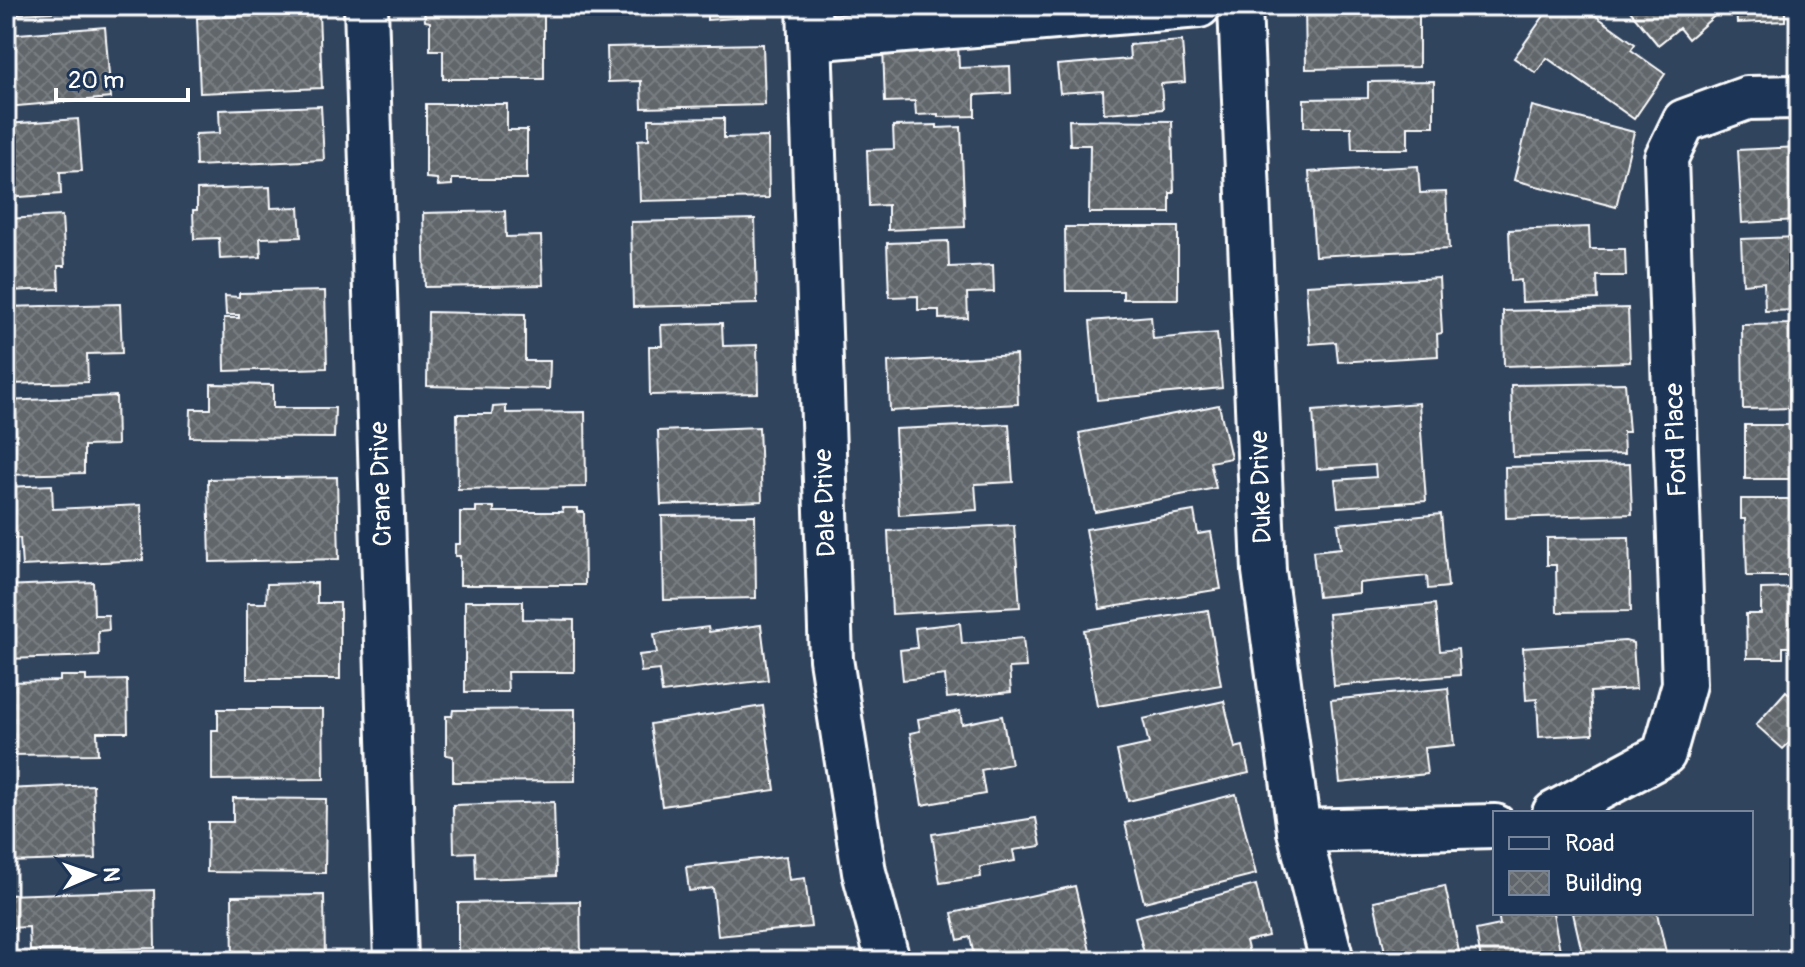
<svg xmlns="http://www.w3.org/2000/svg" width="1805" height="967" viewBox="0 0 1805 967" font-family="Pangolin,sans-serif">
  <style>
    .building { fill: url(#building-cross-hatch); stroke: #fff; stroke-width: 2 }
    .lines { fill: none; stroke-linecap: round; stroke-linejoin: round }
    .street-casing { stroke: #fff; stroke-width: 48 }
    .street { stroke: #1d3557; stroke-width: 42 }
    .labels { text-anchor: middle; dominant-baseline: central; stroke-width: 6; stroke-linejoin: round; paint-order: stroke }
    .street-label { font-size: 26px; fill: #fff; stroke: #1d3557 }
  </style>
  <defs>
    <pattern id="building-cross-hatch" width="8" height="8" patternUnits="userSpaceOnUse" patternTransform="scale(2)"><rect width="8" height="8" fill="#60666b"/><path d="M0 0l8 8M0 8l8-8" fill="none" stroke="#787d81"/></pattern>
  </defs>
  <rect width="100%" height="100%" fill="#31445d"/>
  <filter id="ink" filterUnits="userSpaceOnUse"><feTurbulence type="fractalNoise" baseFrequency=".0125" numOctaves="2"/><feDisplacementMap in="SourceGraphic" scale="16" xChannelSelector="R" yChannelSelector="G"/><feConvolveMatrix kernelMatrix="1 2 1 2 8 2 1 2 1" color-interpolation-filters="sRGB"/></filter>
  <g filter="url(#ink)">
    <!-- building -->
    <g class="building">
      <polygon points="6,6 102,6 102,9 6,15"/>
      <polygon points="424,6 544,6 544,79 443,79 443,50 430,50 430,22 425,21"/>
      <polygon points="620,6 692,6 620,11"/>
      <polygon points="707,6 747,6 748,17 707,20"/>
      <polygon points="1305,6 1419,6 1419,67 1306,69"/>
      <polygon points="1551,6 1582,6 1635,44 1631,50 1665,74 1634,119 1547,58 1536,73 1514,58"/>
      <polygon points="1626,6 1713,6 1719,12 1688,39 1679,28 1658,45"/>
      <polygon points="1736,6 1785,6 1785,21 1737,23"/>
      <polygon points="319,13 322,88 200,93 197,18"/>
      <polygon points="105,27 111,98 6,107 6,35"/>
      <polygon points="1182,41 1185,82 1161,84 1163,109 1104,113 1103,90 1060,93 1057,65 1130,59 1129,45"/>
      <polygon points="763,44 765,105 642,108 641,81 608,82 607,47"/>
      <polygon points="958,45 959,68 1010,66 1011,93 975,95 975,116 938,117 938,114 916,115 915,101 885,102 883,47"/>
      <polygon points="1434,81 1434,126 1408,126 1408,149 1352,149 1351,127 1304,127 1304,99 1368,98 1368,82"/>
      <polygon points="426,104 507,104 507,130 527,130 527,179 452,179 452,185 438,186 437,179 426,178"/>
      <polygon points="321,106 324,160 196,166 195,134 220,133 219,110"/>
      <polygon points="1532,106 1634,132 1616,207 1514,180"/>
      <polygon points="724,118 724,138 768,137 769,198 640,201 638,140 649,139 649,119"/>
      <polygon points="78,119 82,171 60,172 61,194 6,198 6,124"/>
      <polygon points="1069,120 1172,121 1174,193 1170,193 1170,213 1089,213 1090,145 1070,145"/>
      <polygon points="937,125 937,128 961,127 965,227 888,230 888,205 869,206 867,150 894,149 893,126"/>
      <polygon points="1799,147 1799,220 1742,223 1738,150"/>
      <polygon points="1418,166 1420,193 1446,192 1449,249 1315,256 1309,172"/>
      <polygon points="270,187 271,208 299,207 301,237 260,238 261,257 220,259 219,238 194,239 193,210 197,210 197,190"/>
      <polygon points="505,211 506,237 541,236 543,285 425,287 423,213"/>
      <polygon points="62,216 65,266 58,266 59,289 6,291 6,219"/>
      <polygon points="755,219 757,304 633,307 631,222"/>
      <polygon points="1065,227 1178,227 1178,299 1123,299 1123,291 1066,291"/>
      <polygon points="1589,227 1590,249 1625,249 1626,276 1597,276 1598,299 1522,302 1521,280 1511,281 1509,230"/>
      <polygon points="1799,237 1799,310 1765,311 1764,282 1743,284 1741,239"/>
      <polygon points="948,241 949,267 993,265 994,292 967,293 968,318 939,319 939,310 918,310 918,296 889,297 887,243"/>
      <polygon points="1439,278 1442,333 1437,334 1438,356 1338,362 1336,342 1310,344 1306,285"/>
      <polygon points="325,291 327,368 225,371 224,318 239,318 239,315 226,315 225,296 239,297 239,293"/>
      <polygon points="120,304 122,353 87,354 88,382 7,384 6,307"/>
      <polygon points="1628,308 1630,362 1504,366 1503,311"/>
      <polygon points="428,312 525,314 525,361 550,361 549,389 427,386"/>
      <polygon points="1151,316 1153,339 1217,333 1222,388 1097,400 1090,321"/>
      <polygon points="722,323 723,346 757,345 758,393 650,395 649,346 662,346 661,325"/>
      <polygon points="1799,324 1799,408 1743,409 1742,325"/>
      <polygon points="1016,355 1018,404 890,411 888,362"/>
      <polygon points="1625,383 1629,432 1623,432 1624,454 1513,457 1511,385"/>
      <polygon points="211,384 273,385 273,408 335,408 334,438 190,437 191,409 211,409"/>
      <polygon points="116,396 117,445 84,446 84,473 6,475 6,401"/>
      <polygon points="1419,403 1426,501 1338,507 1335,480 1376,477 1375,465 1317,469 1313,411"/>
      <polygon points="1219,405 1231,458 1210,462 1216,488 1095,512 1079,433"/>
      <polygon points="506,406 506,413 585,412 586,487 458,489 457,414 492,414 493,407"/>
      <polygon points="1009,424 1013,482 975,484 977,510 899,515 895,429"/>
      <rect x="1745" y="425" width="54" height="54"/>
      <polygon points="759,427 762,501 661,505 658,431"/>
      <polygon points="1630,464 1632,514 1506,518 1505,467"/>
      <polygon points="337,477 339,559 210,562 208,479"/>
      <polygon points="52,485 53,509 141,505 143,560 22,566 20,538 6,539 6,487"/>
      <polygon points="1741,499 1799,499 1799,576 1747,576 1745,519 1741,519"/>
      <polygon points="476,507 494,507 494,512 563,512 562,508 577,508 577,512 584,512 585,585 460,585 460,556 455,556 455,544 460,544 460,512 476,512"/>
      <polygon points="1194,511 1198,534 1211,532 1221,589 1100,609 1086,529"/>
      <polygon points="1441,514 1448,587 1428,589 1427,576 1359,583 1359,593 1318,597 1313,551 1341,548 1338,524"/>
      <polygon points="755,515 756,598 664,600 662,516"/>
      <polygon points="1014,525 1020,607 892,614 888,531"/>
      <polygon points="1629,537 1631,611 1557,612 1556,565 1547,565 1547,538"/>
      <polygon points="93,582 94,615 108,615 109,630 98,631 99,656 6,659 6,586"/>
      <polygon points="317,583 317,603 340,603 340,679 247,679 247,603 266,603 267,584"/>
      <polygon points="1799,588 1799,647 1783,647 1783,658 1747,658 1746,614 1761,614 1761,589"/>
      <polygon points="465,601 523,601 523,619 574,620 574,672 507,672 508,692 465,692"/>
      <polygon points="1435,604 1440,651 1458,649 1460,675 1334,686 1328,614"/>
      <polygon points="1208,610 1221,685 1097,706 1084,630"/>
      <polygon points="960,623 962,644 1023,638 1026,667 1009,668 1011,692 947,698 945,675 903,680 900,650 917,648 915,628"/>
      <polygon points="761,625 768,680 662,693 659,670 641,672 639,655 657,653 654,634 708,627 709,632"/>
      <polygon points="1625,641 1633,643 1636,689 1590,692 1593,734 1539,737 1537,699 1526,700 1523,648"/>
      <polygon points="60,676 86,676 86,681 127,680 128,732 97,732 98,754 6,755 6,682 60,681"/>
      <polygon points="1448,688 1454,745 1424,748 1427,774 1340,783 1331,700"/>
      <polygon points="1786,691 1798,701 1799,699 1799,747 1792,740 1783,749 1756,725"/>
      <polygon points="1224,701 1235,748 1243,746 1249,773 1128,801 1117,751 1149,744 1143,719"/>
      <polygon points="763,706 775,790 662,806 650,724"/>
      <polygon points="218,709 323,709 324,779 212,780 212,730 218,730"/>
      <polygon points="575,709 575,781 453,782 453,756 446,755 446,716 452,716 453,710"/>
      <polygon points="960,711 962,724 1002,716 1011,764 981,770 985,794 922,805 910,733 920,731 918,719"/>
      <polygon points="93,785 96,859 8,862 6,789"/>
      <polygon points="1236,794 1256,874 1144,902 1125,823"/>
      <polygon points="233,798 326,799 325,873 207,872 208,822 233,822"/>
      <polygon points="554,802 556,876 476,879 475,852 454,853 453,805"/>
      <polygon points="1036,818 1041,846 1013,850 1015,861 980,867 981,877 940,883 932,834"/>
      <polygon points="786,856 789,880 805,878 811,927 718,936 713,888 689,891 686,867"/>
      <polygon points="1256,885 1268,936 1246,941 1251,961 1205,961 1203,952 1170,961 1146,961 1135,917"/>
      <polygon points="1075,886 1092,960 975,961 970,937 958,940 952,913"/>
      <polygon points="1445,886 1461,961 1387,961 1374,901"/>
      <polygon points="154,890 155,948 30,951 29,927 6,928 6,895"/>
      <polygon points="324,895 325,961 233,961 232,896"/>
      <polygon points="580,901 581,961 458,961 458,903"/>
      <polygon points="1498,913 1553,913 1562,961 1481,961 1476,930 1500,925"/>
      <polygon points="1573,913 1657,913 1668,961 1584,961"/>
      <polygon points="796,953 798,961 764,961"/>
    </g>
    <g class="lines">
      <defs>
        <g id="street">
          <polyline points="366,6 396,961"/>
          <polyline points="809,6 831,659 864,872 888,961"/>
          <polyline points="1240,6 1264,571 1299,831 1332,961"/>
          <polyline points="810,39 1199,6"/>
          <polyline points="1554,813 1664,754 1684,684 1666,158 1684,121 1747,98 1799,97"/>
          <polyline points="1299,831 1495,826"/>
        </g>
      </defs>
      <!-- street casing -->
      <use href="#street" class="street-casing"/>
      <!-- street -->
      <use href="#street" class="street"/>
    </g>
  </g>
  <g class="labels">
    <!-- street labels -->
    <g class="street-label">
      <text transform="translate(1676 440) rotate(-92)">Ford Place</text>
      <text transform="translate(381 484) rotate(-92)">Crane Drive</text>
      <text transform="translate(1261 487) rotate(-92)">Duke Drive</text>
      <text transform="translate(825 503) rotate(-92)">Dale Drive</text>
    </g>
  </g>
  <!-- margin -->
  <rect width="1805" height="967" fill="none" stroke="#1d3557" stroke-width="32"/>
  <rect x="16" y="16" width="1773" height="935" fill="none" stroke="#fff" stroke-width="3" filter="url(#ink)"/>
  <!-- legend -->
  <rect x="1493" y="811" width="260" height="104" fill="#1d3557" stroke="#77869a" stroke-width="2"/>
  <rect x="1509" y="837" width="40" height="12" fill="#1d3557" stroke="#77869a" stroke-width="2"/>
  <text x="1565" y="851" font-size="24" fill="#ffffff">Road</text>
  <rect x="1509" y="871" width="40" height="24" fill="url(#building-cross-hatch)" stroke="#77869a" stroke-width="2"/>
  <text x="1565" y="891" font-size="24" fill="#ffffff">Building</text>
  <!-- north arrow -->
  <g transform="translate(92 875) rotate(88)" stroke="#1d3557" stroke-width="6" paint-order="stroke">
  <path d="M0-6L14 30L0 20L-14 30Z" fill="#ffffff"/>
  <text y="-12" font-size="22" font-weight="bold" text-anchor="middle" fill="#ffffff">N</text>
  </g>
  <!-- scale -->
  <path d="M56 88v12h132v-12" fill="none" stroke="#ffffff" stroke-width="4"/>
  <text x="68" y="88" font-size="24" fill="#ffffff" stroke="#1d3557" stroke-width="6" paint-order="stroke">20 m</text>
</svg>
